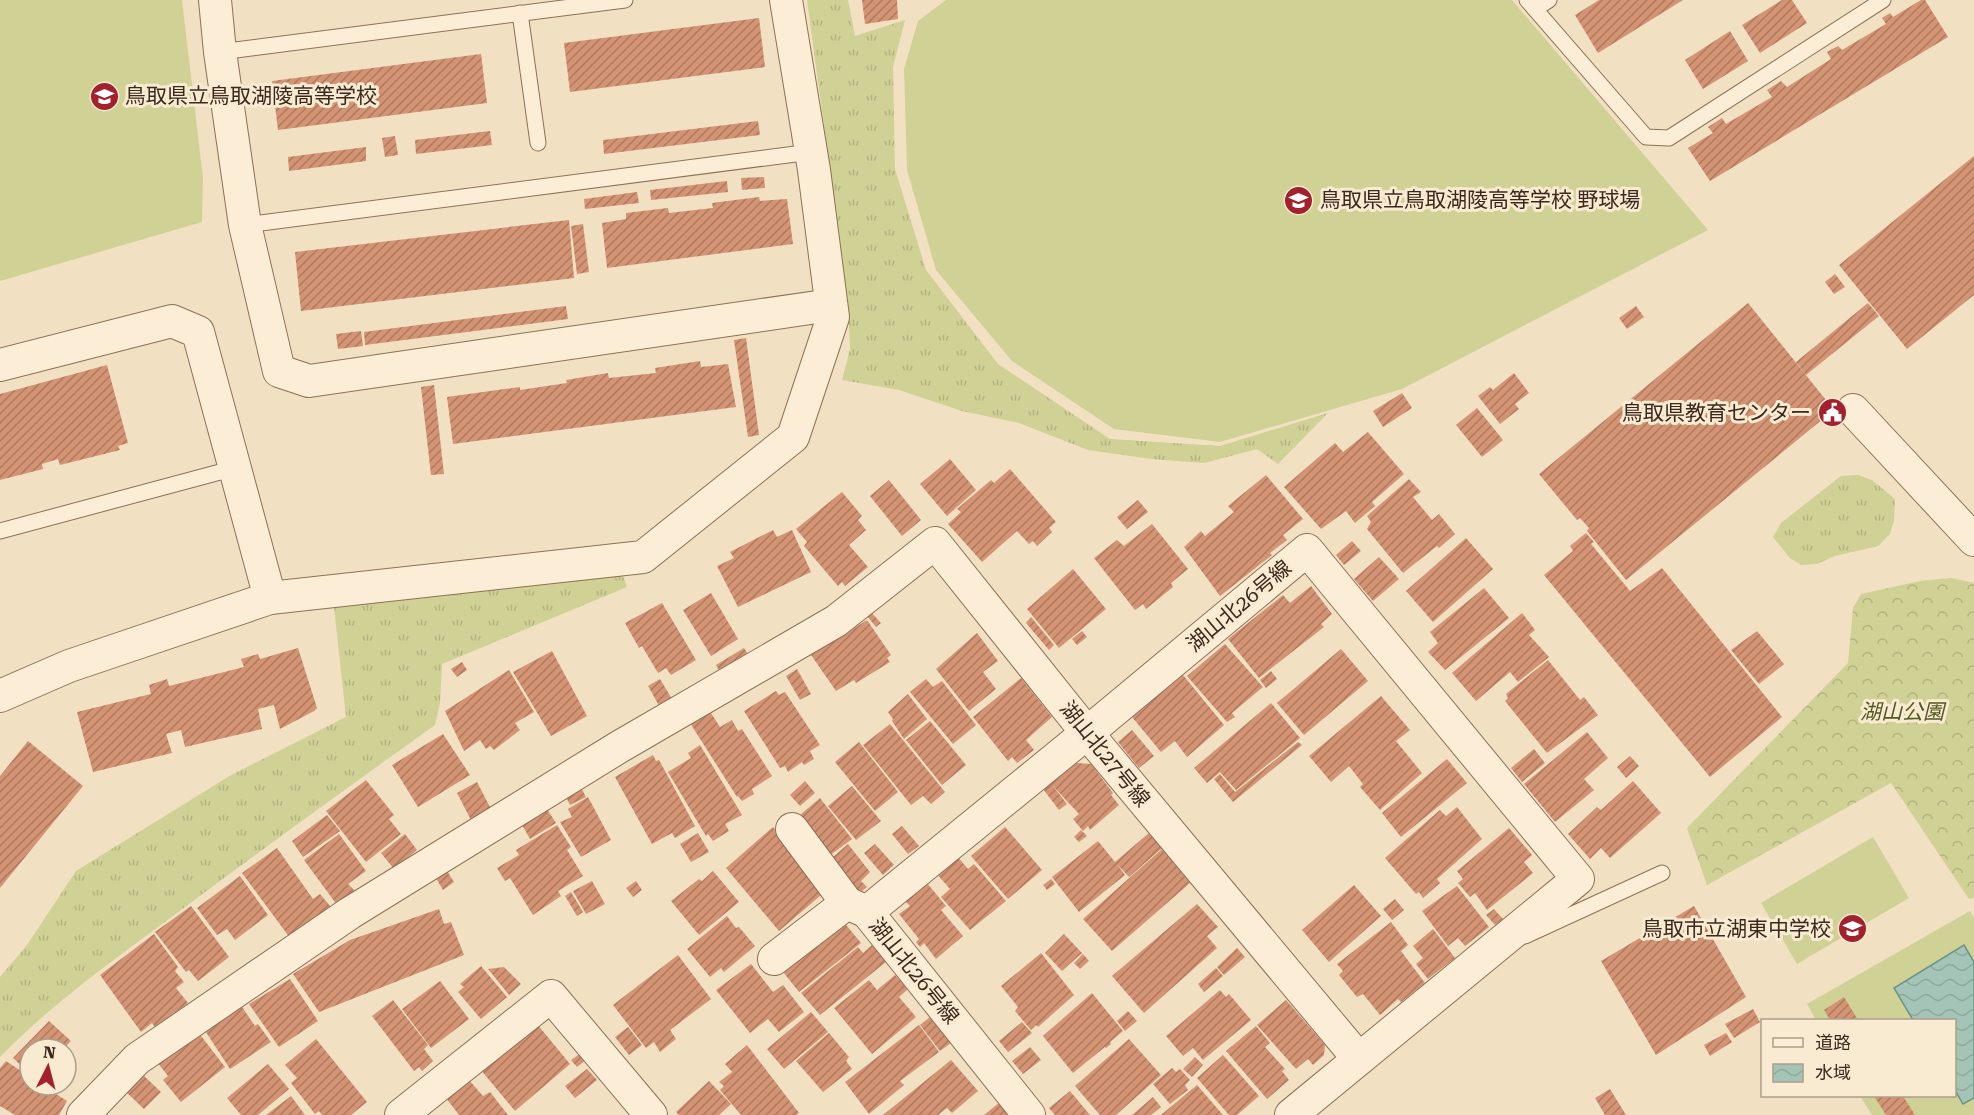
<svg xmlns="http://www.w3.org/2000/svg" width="1974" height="1115" viewBox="0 0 1974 1115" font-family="'Roboto Serif','Noto Sans JP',serif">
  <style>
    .grass { fill: url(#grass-tufts) }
    .forest { fill: url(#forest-crowns) }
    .pitch { fill: #cfd195 }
    .water { fill: url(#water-waves); stroke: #6a9486; stroke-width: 1.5 }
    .building { fill: url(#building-hatch) }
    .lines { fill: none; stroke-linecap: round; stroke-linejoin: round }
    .lane-casing { stroke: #8e7057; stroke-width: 17 }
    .street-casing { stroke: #8e7057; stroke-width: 34 }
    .lane { stroke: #fceed6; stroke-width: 15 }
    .street { stroke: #fceed6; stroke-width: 32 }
    .labels { text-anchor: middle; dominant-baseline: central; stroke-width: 6; stroke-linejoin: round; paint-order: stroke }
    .poi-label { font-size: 21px; fill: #3c291d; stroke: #f9ead2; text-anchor: start }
    .street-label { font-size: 21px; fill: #3c291d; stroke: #f9ead2 }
    .park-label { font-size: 21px; font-style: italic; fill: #515b21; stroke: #f9ead2 }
  </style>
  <defs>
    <pattern id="grass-tufts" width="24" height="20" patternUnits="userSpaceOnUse" patternTransform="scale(1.5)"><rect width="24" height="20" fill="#cfd195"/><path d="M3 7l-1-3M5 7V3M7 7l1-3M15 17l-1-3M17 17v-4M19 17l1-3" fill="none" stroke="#b3b380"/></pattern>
    <pattern id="forest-crowns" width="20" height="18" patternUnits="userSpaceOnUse" patternTransform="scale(1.5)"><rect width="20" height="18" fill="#cfd195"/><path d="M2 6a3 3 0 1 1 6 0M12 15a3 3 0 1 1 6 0" fill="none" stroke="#b3b380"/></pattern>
    <pattern id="water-waves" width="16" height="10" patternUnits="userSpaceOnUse" patternTransform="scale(1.5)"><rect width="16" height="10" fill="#a5c4b8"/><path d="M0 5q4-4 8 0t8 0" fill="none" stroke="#8fa89e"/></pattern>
    <pattern id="building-hatch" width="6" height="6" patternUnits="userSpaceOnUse" patternTransform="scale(1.5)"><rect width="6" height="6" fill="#d49474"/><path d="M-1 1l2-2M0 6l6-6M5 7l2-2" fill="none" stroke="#ad795f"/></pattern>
  </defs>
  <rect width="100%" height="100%" fill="#f2e0c2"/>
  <!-- grass -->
  <g class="grass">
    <polygon points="807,0 848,0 855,36 905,20 893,67 895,169 926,270 998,364 1110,439 1220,446 1328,413 1278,464 1257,449 1204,463 1151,459 1088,450 1019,423 962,411 899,390 842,380 850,349 848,303"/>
    <polygon points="1858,475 1872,480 1895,499 1894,520 1890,534 1878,546 1835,556 1817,564 1801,565 1790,558 1773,537 1781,523 1841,476"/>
    <path d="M622,573L627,587L442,664L440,703L435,725C347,788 260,851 173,916C115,959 50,1005 0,1057V977L27,945L76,871L231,775L346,717L334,607Z"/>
  </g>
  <!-- forest -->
  <polygon class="forest" points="1951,578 1974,583 1974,898 1969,899 1891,783 1707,885 1687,828 1848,663 1853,608 1861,594 1920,581"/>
  <!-- pitch -->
  <g class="pitch">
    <polygon points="0,0 182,0 203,178 202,222 0,281"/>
    <polygon points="946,0 1512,0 1708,230 1402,389 1220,442 1114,429 1012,361 936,270 907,170 904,69 918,21"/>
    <polygon points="1873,837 1909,898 1797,964 1761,903"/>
    <polygon points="1970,911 1974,918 1974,1115 1872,1115 1860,1096 1954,1096 1954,1020 1816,1020 1807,1004"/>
  </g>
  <!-- water -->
  <polygon class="water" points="1964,945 1974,962 1974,1098 1963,1104 1955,1090 1954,1020 1913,1020 1894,988"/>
  <!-- building -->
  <g class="building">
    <polygon points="862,0 897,0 898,19 865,24"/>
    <polygon points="1599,0 1683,0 1598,53 1575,15"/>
    <polygon points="1782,0 1792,0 1807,23 1760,53 1742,25"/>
    <polygon points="1921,0 1925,0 1948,37 1710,181 1688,148 1713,133 1708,127 1722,118 1726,124 1772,97 1767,90 1781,81 1787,87 1831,59 1827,52 1838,46 1842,50 1886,24 1882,18 1890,13 1893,17"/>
    <polygon points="759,18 765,67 570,92 564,43"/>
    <polygon points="1730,31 1748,61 1703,89 1685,60"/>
    <polygon points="481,54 487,103 278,130 272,81"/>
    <polygon points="758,121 760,135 604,154 603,140"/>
    <polygon points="490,131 492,145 416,154 415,140"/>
    <polygon points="395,136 398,155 385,157 382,138"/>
    <polygon points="366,147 366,161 289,171 288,157"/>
    <polygon points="1974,156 1974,295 1907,349 1839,265"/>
    <polygon points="764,177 765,188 742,190 741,178"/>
    <polygon points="727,181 728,192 651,200 650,190"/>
    <polygon points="637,192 639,203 585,209 584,199"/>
    <polygon points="759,197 760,201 787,199 793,244 607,268 602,223 626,219 626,213 668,208 669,213 713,208 712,203"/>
    <polygon points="569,220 574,278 301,311 295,252"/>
    <polygon points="583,224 589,272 577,274 571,226"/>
    <polygon points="1835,274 1845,287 1834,294 1825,282"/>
    <polygon points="1748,303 1834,410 1626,580 1587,531 1589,528 1580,518 1577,520 1539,474"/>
    <polygon points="1868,303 1879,316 1806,375 1796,362"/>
    <polygon points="566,306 568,319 365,345 364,332"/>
    <polygon points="1636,306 1644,317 1627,329 1619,318"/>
    <polygon points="361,331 363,346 338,349 336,334"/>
    <polygon points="746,338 759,435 748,437 734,340"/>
    <polygon points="700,361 701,367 728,364 736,407 453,444 447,397 520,387 520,390 567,383 566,380 608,373 609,378 656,373 655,368"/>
    <polygon points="107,365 128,443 118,446 120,450 60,465 58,459 42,464 43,469 0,480 0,394"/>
    <polygon points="1514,373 1529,393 1515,404 1519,409 1500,424 1478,396 1490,387 1493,390"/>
    <polygon points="434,385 444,474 431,475 421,387"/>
    <polygon points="1402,393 1412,408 1383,427 1373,411"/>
    <polygon points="1477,408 1503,440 1482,457 1456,425"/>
    <polygon points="1368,432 1404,474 1372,502 1375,506 1355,523 1346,511 1321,529 1284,487 1335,443 1343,452"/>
    <polygon points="950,459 976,490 947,516 920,484"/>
    <polygon points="1010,469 1056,522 1049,528 1052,532 1037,546 1033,541 1029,544 1017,531 982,562 948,524 961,512 957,509 991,480 994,483"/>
    <polygon points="1266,475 1303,519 1283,535 1287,540 1270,553 1272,555 1220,596 1184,547 1201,531 1205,536 1234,512 1228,506"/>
    <polygon points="1409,479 1421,492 1413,497 1432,520 1439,514 1455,534 1439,548 1437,546 1403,573 1367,529 1371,522 1367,516"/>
    <polygon points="889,480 921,520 902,536 870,496"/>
    <polygon points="842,492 862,516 858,520 866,530 849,545 868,567 845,586 842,582 838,586 804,546 807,542 796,529"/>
    <polygon points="1138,500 1148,512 1127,529 1117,517"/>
    <polygon points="1152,524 1188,569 1171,583 1173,587 1146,609 1143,604 1135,610 1094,558 1117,540 1124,546"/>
    <polygon points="773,530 777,537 792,530 811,572 738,607 717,566 734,558 730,552"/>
    <polygon points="1586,533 1594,542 1591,544 1630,591 1662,568 1782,717 1710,777 1544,575 1573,551 1570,546"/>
    <polygon points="1466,538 1493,569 1433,622 1406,591"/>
    <polygon points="1352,541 1361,551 1344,565 1336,555"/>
    <polygon points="1379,557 1399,579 1373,601 1354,579"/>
    <polygon points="1073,569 1106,609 1059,648 1027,609"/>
    <polygon points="1311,586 1332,614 1321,624 1324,627 1259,678 1228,639 1283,595 1290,603"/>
    <polygon points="1484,588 1509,618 1445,670 1428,652 1438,643 1430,632"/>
    <polygon points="711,593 738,639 711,656 683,610"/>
    <polygon points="662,603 696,660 671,675 666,668 658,673 642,646 639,648 625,623"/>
    <polygon points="870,611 881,623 876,627 866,615"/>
    <polygon points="1522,613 1535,630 1529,635 1549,657 1518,682 1510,672 1476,701 1452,673"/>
    <polygon points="1031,617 1054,645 1049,650 1026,623"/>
    <polygon points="867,620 891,655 887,658 890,662 856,683 854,680 836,691 811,655"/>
    <polygon points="1082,631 1087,637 1077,645 1072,639"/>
    <polygon points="1757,631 1784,664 1759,684 1731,650"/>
    <polygon points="977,633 998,661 983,672 996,689 969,711 936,669"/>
    <polygon points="1225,644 1263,687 1232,713 1235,717 1227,722 1187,676"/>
    <polygon points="298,648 317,708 314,711 280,729 274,705 258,709 262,729 185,747 181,730 166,734 172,753 93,772 77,712 151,694 149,685 167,679 169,686 244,667 241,659 258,654 260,659"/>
    <polygon points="744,648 751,659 722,676 716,665"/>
    <polygon points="1341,649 1368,681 1304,735 1277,703"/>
    <polygon points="552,651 587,716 551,736 513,672"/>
    <polygon points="1548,660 1580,700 1584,697 1598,715 1547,753 1505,701 1508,698 1506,694"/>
    <polygon points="462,662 467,670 457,677 451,669"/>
    <polygon points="797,669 811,694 800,700 786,676"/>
    <polygon points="509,670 534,712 515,723 520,730 494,750 490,746 486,749 480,740 464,751 445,711"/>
    <polygon points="1271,671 1277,679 1266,688 1260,680"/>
    <polygon points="1183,675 1224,725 1187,757 1175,741 1161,752 1132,717"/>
    <polygon points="1021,678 1052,717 1026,740 1034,750 1017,763 1012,757 1008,761 973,717"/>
    <polygon points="660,679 675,704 662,711 648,686"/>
    <polygon points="926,679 933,687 942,681 976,725 953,744 910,692"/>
    <polygon points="776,691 779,695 785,692 820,745 810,751 814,759 804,765 802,762 788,772 785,766 780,768 744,711"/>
    <polygon points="908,694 927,719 904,739 892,721 893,719 888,712"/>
    <polygon points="1381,696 1410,730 1396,741 1422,773 1380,810 1360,787 1363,784 1349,766 1331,782 1309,756"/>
    <polygon points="1271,703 1300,738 1236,790 1220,772 1207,783 1194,768"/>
    <polygon points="709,710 720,727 732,720 738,731 742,729 772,776 752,789 754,794 742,801 738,796 737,797 690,723"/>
    <polygon points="930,721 966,765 942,785 906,740"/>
    <polygon points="890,724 945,792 931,804 923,796 911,805 863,745"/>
    <polygon points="1132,730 1154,756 1139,768 1118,742"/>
    <polygon points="1587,732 1608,758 1584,779 1594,790 1555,822 1524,784"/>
    <polygon points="443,734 470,775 418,807 392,765"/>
    <polygon points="28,741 83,786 0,888 0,776"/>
    <polygon points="859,742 898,792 875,811 835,762"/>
    <polygon points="1298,742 1302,745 1233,802 1214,779 1220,774 1235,792"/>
    <polygon points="700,745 742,815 725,824 729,831 713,841 708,834 706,836 668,772 691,758 688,753"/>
    <polygon points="1534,749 1545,763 1522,782 1511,768"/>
    <polygon points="653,755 656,761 659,760 695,826 675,838 672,833 652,844 615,777"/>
    <polygon points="1630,756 1639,766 1626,778 1617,767"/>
    <polygon points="1447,759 1467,783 1401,837 1382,813"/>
    <polygon points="1076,763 1091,764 1113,793 1111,795 1119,805 1090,830 1088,826 1083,831 1073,819 1079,814 1052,785 1067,804 1059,810 1043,789"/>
    <polygon points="366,780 394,815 389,819 401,834 366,862 326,811"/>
    <polygon points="805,781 815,793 800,806 790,795"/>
    <polygon points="1633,781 1661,813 1610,858 1601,848 1590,859 1568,834 1597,807 1601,810"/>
    <polygon points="477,782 492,811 472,822 457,793"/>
    <polygon points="580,786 586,797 570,805 565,795"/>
    <polygon points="852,786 881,821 856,840 828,806"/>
    <polygon points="588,797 611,840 581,857 560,822 572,817 568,809"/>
    <polygon points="820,798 852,839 825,859 794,820"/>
    <polygon points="545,806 556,823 530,839 520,821"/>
    <polygon points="1457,807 1482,839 1437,879 1440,883 1423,898 1419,892 1416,894 1385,858 1440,810 1446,816"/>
    <polygon points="327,815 340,831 303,857 292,841"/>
    <polygon points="557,825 571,847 567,850 583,876 558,891 561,896 533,915 510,878 505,881 497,868 519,855 516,850"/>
    <polygon points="902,826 919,846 908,854 892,834"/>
    <polygon points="773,827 827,890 779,931 726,868"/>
    <polygon points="1005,827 1042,870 1008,899 971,856"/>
    <polygon points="1509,828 1532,855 1524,862 1533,873 1487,910 1475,893 1470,897 1458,883 1463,879 1457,871"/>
    <polygon points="1081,830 1087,836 1079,842 1074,837"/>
    <polygon points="698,833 709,852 691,862 680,844"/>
    <polygon points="1149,833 1162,848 1129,877 1117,864 1125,875 1079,912 1052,877 1098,841 1115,862"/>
    <polygon points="339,834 366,871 348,884 356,892 337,905 304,860"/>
    <polygon points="405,834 417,850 394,869 381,853"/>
    <polygon points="848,844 870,872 861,881 867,887 856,896 827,862"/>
    <polygon points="875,844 894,865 883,875 864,853"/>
    <polygon points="277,848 313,899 320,894 331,907 290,938 242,873"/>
    <polygon points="1162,849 1190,883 1112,951 1083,919"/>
    <polygon points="957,856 968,869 974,864 1006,901 970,930 941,897 950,889 936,873"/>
    <polygon points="445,868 454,882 443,890 434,875"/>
    <polygon points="713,871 739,902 699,935 671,901 699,879 702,881"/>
    <polygon points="240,876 268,915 235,940 227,929 217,935 197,908"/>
    <polygon points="1051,879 1055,884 1047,890 1043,885"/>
    <polygon points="592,881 605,904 586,914 573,891"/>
    <polygon points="636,881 642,890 633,897 626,888"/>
    <polygon points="927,883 946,906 941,910 963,936 936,959 924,943 920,947 916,942 919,939 899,914 910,906 903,899"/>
    <polygon points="1354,885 1381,916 1329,962 1302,930"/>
    <polygon points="1457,886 1489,927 1465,946 1458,938 1448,946 1422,911"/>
    <polygon points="571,892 583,912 577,916 565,896"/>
    <polygon points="1395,899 1404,910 1392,920 1383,909"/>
    <polygon points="1197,904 1218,927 1207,936 1217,948 1144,1013 1112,976"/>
    <polygon points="191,906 229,957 198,981 189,970 186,972 155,932"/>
    <polygon points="1694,906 1746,997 1656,1055 1601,961"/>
    <polygon points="439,909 444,924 451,922 464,955 319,1012 293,974 350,940"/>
    <polygon points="1494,909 1503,919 1495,925 1486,915"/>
    <polygon points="727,916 736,928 739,927 755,946 724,972 721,968 710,977 687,949"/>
    <polygon points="842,920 861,943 799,992 780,968"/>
    <polygon points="1391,922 1408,945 1401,951 1425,983 1401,1002 1398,999 1380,1015 1363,994 1357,997 1339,975 1343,971 1337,964"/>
    <polygon points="1433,929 1455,958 1428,979 1416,964 1423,958 1413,946"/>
    <polygon points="154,934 178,967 175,971 184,982 176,988 188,1003 155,1027 152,1023 141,1032 100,975"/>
    <polygon points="1064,934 1082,953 1062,971 1045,953"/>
    <polygon points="872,945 886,962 820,1015 801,993 858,947 863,953"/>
    <polygon points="1237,948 1245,957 1224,975 1217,967"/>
    <polygon points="1041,953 1074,995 1038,1027 1036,1025 1031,1030 1015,1011 1018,1007 1001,986"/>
    <polygon points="1083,954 1089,961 1080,969 1074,963"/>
    <polygon points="678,955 711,999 670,1030 676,1039 660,1052 654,1042 646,1048 613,1005"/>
    <polygon points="751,964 773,992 783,985 804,1012 779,1032 768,1019 750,1033 716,990"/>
    <polygon points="481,966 507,997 481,1019 458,992 464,987 460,984"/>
    <polygon points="504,967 521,984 509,995 488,969"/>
    <polygon points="1216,968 1223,976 1204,992 1198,984"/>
    <polygon points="895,975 908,989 899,997 916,1017 872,1054 834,1008 869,980 877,990"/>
    <polygon points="290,979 318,1021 279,1047 249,1004"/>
    <polygon points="440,981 469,1019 431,1048 402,1009"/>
    <polygon points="1220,990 1226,997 1229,994 1251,1020 1203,1060 1193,1048 1183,1056 1166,1036"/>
    <polygon points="1092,993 1123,1031 1110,1042 1111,1044 1106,1048 1105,1047 1073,1073 1043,1036"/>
    <polygon points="1844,997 1858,1020 1830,1020 1824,1010"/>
    <polygon points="393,1000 428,1045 424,1049 433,1061 422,1071 419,1067 414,1071 372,1016"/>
    <polygon points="1286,1000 1325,1045 1324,1055 1313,1065 1308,1059 1296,1069 1257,1025"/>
    <polygon points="240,1004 255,1026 258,1024 271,1042 230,1069 204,1029"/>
    <polygon points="1753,1009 1760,1022 1734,1038 1725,1024"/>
    <polygon points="1128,1011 1137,1021 1125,1031 1117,1021"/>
    <polygon points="811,1012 828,1032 784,1069 767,1049"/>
    <polygon points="930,1017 951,1043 940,1051 920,1025"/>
    <polygon points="49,1021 71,1041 63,1049 30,1049 30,1074 13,1058"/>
    <polygon points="1022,1022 1032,1033 1008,1052 999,1041"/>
    <polygon points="537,1024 570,1064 515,1111 480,1069"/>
    <polygon points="919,1025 939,1052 900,1081 904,1085 869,1114 845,1082"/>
    <polygon points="1256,1026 1270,1043 1265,1047 1285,1069 1282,1071 1289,1080 1267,1099 1226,1051"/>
    <polygon points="628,1027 642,1045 629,1055 615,1037"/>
    <polygon points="198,1032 225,1067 181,1102 163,1080 168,1076 157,1062"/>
    <polygon points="829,1033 849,1057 846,1061 852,1069 823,1092 796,1061"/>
    <polygon points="1726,1033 1732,1042 1710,1056 1704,1045"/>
    <polygon points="316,1039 367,1102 351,1115 322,1115 319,1111 315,1114 291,1083 297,1078 285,1065"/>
    <polygon points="1129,1039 1161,1075 1116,1115 1100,1115 1075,1086"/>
    <polygon points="747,1045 799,1113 796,1115 741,1115 720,1090 724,1086 719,1082 732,1072 725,1064"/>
    <polygon points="1030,1047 1041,1060 1023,1074 1012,1061"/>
    <polygon points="581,1053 586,1060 577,1067 571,1060"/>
    <polygon points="1223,1055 1259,1096 1237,1115 1229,1115 1197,1078"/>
    <polygon points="1195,1057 1203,1065 1192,1077 1183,1069"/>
    <polygon points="951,1060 978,1091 952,1113 947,1108 938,1115 883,1115"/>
    <polygon points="6,1061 30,1077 30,1085 42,1085 67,1101 59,1115 15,1115 0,1106 0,1068"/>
    <polygon points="268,1064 289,1089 258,1115 241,1115 227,1098"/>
    <polygon points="1172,1068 1176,1072 1180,1069 1190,1080 1185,1085 1188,1090 1170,1104 1153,1084"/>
    <polygon points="587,1069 597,1080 575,1098 565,1086"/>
    <polygon points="141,1073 161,1092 144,1109 124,1090"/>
    <polygon points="469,1080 483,1096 490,1092 508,1115 459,1115 446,1098"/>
    <polygon points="709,1081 731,1104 719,1115 679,1115 676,1112"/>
    <polygon points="1197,1085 1223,1115 1161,1115"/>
    <polygon points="1610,1089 1626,1115 1605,1115 1595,1098"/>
    <polygon points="1070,1091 1090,1115 1055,1115 1049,1108"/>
    <polygon points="291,1096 305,1115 266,1115"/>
    <polygon points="1874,1096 1903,1096 1915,1115 1886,1115"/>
    <polygon points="1153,1097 1161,1107 1151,1115 1132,1115"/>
    <polygon points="1000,1102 1011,1115 984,1115"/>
  </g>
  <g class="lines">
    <defs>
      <g id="lane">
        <polyline points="1527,0 1646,137 1669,138 1883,0"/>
        <polyline points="1535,9 1549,0"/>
        <polyline points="520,13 538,143"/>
        <polyline points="220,52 625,0"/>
        <polyline points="245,225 811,152"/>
        <polyline points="0,531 235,468"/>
        <polyline points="1525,936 1662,873"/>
      </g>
      <g id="street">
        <polyline points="215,0 220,52 245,225 279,371 309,381 831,305"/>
        <polyline points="0,365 172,321 198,332 270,598"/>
        <polyline points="1853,410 1974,540"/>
        <polyline points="0,696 69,666 270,598 643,557 793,437 833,317 814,170 786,0"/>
        <polyline points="792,829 847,903"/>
        <polyline points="774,959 847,903 867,912"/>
        <polyline points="83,1115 137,1059 350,913 619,747 836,621 935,543 1087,733 1358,1058"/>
        <polyline points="401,1115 551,996 651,1115"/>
        <polyline points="1029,1115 867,912 1087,733 1307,550 1578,879 1291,1115"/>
      </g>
    </defs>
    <!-- lane casing -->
    <use href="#lane" class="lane-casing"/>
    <!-- street casing -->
    <use href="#street" class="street-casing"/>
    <!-- lane -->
    <use href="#lane" class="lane"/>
    <!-- street -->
    <use href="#street" class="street"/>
  </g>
  <!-- icons -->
  <defs>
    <symbol id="school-disc" viewBox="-11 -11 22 22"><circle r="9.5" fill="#a3212d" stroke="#f9ead2"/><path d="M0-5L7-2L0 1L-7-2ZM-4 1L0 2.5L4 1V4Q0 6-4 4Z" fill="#fff"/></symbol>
    <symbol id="civic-disc" viewBox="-11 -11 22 22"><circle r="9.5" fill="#a3212d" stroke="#f9ead2"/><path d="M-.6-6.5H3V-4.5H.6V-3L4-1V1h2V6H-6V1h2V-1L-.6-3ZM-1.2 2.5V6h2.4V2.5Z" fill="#fff"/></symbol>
  </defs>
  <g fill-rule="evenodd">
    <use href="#school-disc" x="88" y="80" width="33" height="33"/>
    <use href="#school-disc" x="1282" y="184" width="33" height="33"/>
    <use href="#civic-disc" x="1816" y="396" width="33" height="33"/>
    <use href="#school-disc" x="1836" y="912" width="33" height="33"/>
  </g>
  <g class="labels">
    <!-- poi labels -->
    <g class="poi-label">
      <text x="125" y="96">鳥取県立鳥取湖陵高等学校</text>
      <text x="1320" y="200">鳥取県立鳥取湖陵高等学校 野球場</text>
      <text x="1811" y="413" text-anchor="end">鳥取県教育センター</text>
      <text x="1831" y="929" text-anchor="end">鳥取市立湖東中学校</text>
    </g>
    <!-- street labels -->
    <g class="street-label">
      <text transform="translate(1239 606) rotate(-40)">湖山北26号線</text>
      <text transform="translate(1105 754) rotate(51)">湖山北27号線</text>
      <text transform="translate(914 971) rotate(51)">湖山北26号線</text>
    </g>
    <!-- park labels -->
    <g class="park-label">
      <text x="1902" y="712">湖山公園</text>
    </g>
  </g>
  <!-- legend -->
  <rect x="1761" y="1019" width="195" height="78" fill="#f9ead2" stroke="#ad9d8a" stroke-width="1.5"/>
  <rect x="1773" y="1038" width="30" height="9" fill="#fceed6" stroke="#ad9d8a" stroke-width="1.5"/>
  <text x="1815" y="1049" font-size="18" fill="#3c291d">道路</text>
  <rect x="1773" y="1064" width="30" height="18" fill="url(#water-waves)" stroke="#ad9d8a" stroke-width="1.5"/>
  <text x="1815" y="1079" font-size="18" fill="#3c291d">水域</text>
  <!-- north arrow -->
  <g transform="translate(48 1067) rotate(6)"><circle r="28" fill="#f9ead2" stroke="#ad9d8a" stroke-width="1.5"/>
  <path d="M0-4.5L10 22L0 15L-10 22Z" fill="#a3212d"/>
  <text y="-9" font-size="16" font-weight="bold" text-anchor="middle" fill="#3c291d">N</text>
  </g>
</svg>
